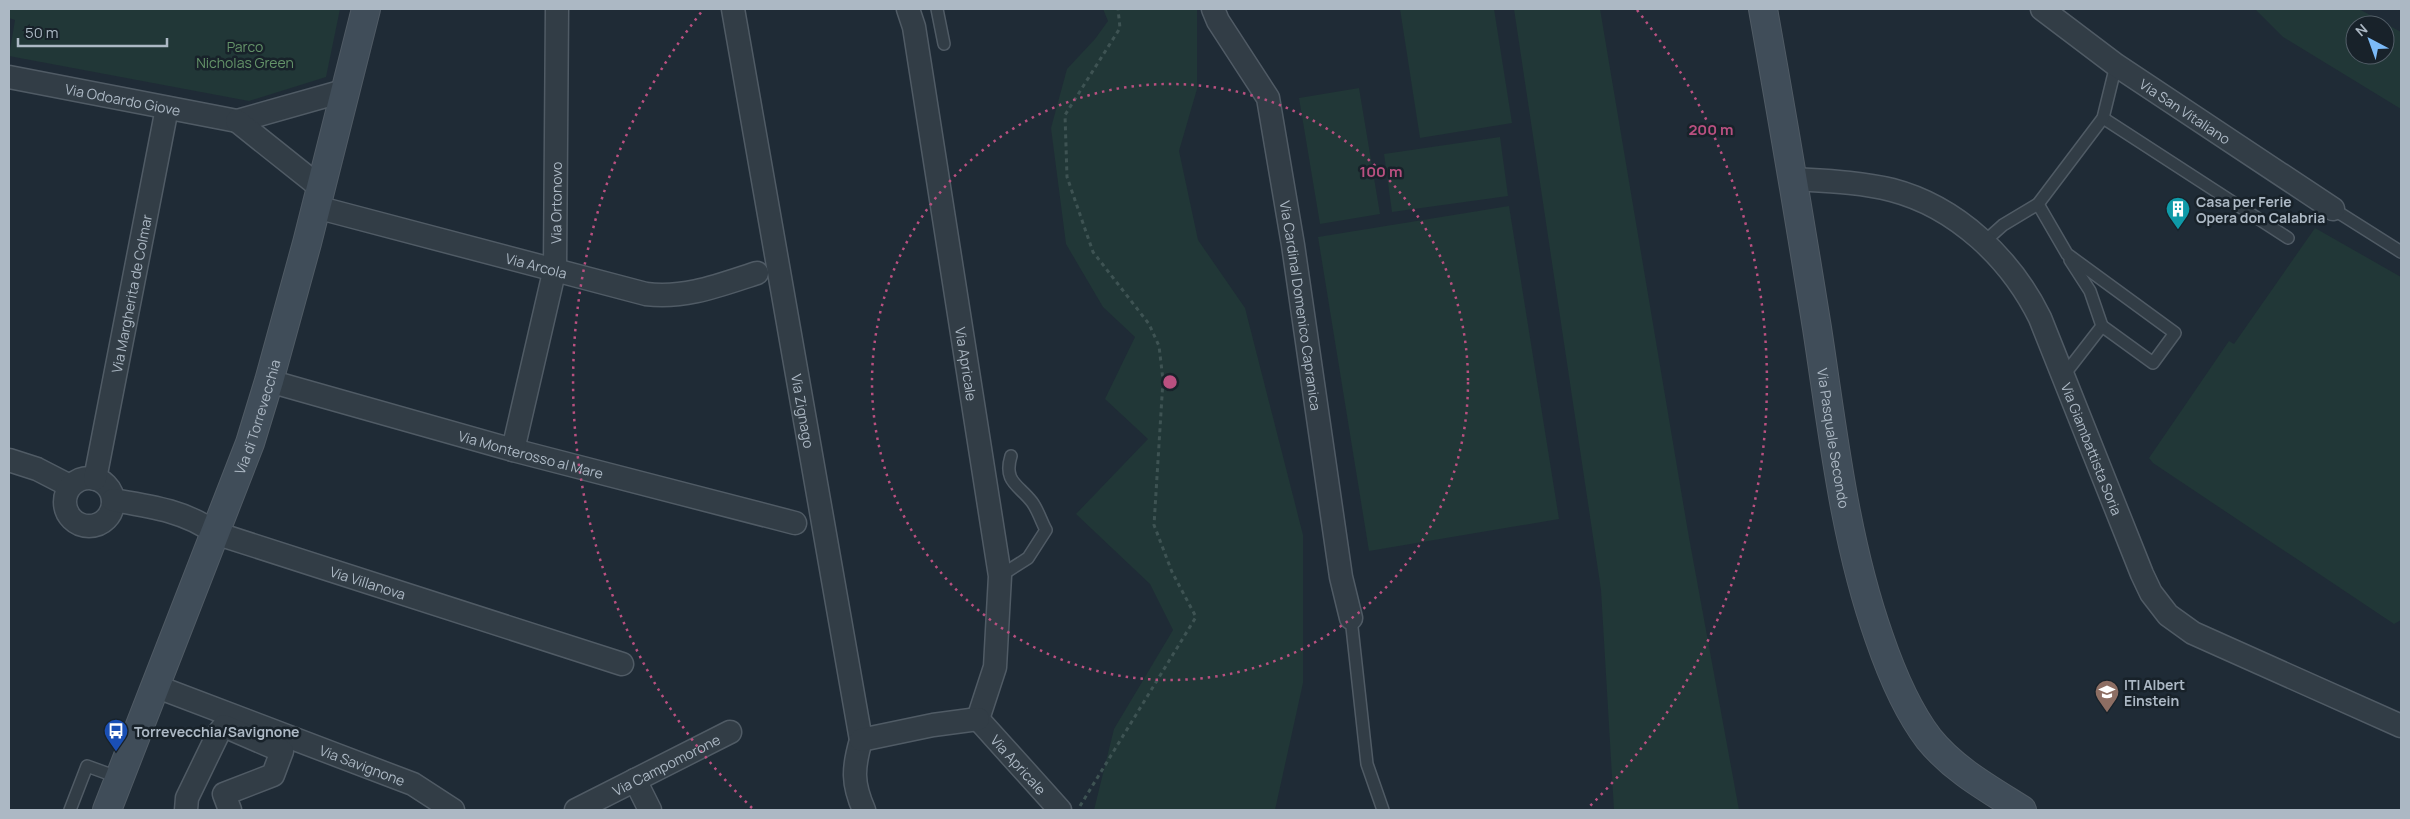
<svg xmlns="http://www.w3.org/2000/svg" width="2410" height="819" viewBox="0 0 2410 819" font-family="Manrope,sans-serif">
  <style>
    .green { fill: #213737; fill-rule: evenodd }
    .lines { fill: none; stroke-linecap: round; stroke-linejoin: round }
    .lane-casing { stroke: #505b65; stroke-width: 14 }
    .street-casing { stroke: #505b65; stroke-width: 25 }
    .secondary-casing { stroke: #505b65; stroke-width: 30 }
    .path { stroke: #3e5353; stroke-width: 3; stroke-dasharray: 4 4; stroke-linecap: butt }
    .lane { stroke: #323d46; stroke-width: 11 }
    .street { stroke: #323d46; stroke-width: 22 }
    .secondary { stroke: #404d59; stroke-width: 28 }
    .ring { fill: none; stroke: #ba5080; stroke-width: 2.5; stroke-dasharray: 2.5 5 }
    .labels { text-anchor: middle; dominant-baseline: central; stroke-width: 5; stroke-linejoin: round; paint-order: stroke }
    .park-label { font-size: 14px; fill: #649369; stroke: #18222a }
    .street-label { font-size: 14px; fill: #acb8c4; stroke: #18222a }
    .poi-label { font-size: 14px; font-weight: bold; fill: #acb8c4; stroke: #18222a; text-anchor: start }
    .centre { fill: #ba5080; stroke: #18222a; stroke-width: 2.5 }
    .ring-label { font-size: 15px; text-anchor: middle; font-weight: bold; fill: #ba5080; stroke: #18222a; stroke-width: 5; stroke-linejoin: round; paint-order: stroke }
  </style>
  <rect width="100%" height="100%" fill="#1f2b36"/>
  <!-- green -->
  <g class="green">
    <polygon points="9,9 340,9 326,77 249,101 9,56 15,20 9,18"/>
    <polygon points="1103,9 1197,9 1197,89 1179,151 1198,240 1245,308 1303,535 1303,683 1275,810 1094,810 1114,729 1173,630 1150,584 1076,514 1148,439 1105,399 1135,337 1103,307 1066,244 1051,128 1067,69 1095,39 1108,21"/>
    <polygon points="1400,9 1494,9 1512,123 1420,138"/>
    <polygon points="1514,9 1600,9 1688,532 1739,810 1614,810 1601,590"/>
    <path d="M2255,9H2359L2401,32V109L2283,37ZM2355,25H2385V55H2355Z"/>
    <polygon points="1359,88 1380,214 1320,224 1299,98"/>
    <polygon points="1500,137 1508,196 1392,212 1384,154"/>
    <polygon points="1509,206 1559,519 1369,551 1318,237"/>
    <polygon points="2315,228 2401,277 2401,620 2394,624 2153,463 2149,458 2229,341 2234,344"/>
  </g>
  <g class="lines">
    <defs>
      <g id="lane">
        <polyline points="937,9 944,44"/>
        <polyline points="2103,118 2288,238"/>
        <polyline points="2038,204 2067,254 2175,333 2153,363 2102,326 2064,375"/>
        <polyline points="2333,209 2401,252"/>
        <polyline points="1984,242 2003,225 2038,204 2103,118 2116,65"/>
        <polyline points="2070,260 2090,291 2102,326"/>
        <path d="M1000,576L1028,558L1046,530C1041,521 1038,510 1032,502C1019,485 1003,482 1011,456"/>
        <polyline points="1351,618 1367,764 1383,810"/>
        <polyline points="70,810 87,766 120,778"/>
      </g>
      <g id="street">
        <path id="s1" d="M733,9L861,740C853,768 852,783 864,810"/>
        <path id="s2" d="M908,9L914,27L1000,576L995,667L978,719"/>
        <path id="s3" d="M1213,9L1218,21L1268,98L1293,245L1341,577L1351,618"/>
        <path id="s4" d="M2042,9L2116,65L2333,209"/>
        <path id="s5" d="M9,77L237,121L347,90"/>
        <polyline points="237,121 321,188"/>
        <path id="s6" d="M1793,179C1826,181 1860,182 1892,190C1957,207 2011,259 2040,318L2142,574L2151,593L2168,615L2193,633L2401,726"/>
        <path id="s7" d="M316,207L646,294C685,299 720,285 757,273"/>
        <path id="s8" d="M269,381L513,450L795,523"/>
        <path id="s9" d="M513,450L555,268L557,9"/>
        <polyline points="9,460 37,469 70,486"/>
        <circle cx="89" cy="502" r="24"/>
        <path id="s10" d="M95,479L167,108"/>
        <path id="s11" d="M113,500C149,506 186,511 215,533L622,664"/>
        <path id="s12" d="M155,686L413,784L453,810"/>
        <path id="s13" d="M978,719L1060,810"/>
        <polyline points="861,740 933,725 978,719"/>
        <polyline points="635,780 650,810"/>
        <polyline points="186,810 187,798 218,734 224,726 282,751 273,775 224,794 230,810"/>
        <path id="s14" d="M576,810L730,732"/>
      </g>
      <g id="secondary">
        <path id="s15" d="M1763,9C1782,115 1800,222 1817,328C1833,432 1844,538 1879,637C1891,672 1906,709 1929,739C1954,770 1989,789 2022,810"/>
        <path id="s16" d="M107,810L250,443L269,381L307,243L366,9"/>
      </g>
    </defs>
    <!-- lane casing -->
    <use href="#lane" class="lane-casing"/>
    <!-- street casing -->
    <use href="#street" class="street-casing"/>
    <!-- secondary casing -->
    <use href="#secondary" class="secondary-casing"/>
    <!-- path -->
    <polyline class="path" points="1080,806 1196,617 1172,572 1154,525 1163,380 1159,346 1149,324 1093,252 1067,177 1065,115 1120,28 1118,9"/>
    <!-- lane -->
    <use href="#lane" class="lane"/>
    <!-- street -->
    <use href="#street" class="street"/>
    <!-- secondary -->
    <use href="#secondary" class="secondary"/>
  </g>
  <!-- distance rings -->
  <g class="ring">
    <circle cx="1170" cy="382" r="298"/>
    <path d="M752 808A597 597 0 0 1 703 10M1637 10A597 597 0 0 1 1588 808"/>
  </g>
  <!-- icons -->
  <defs>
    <symbol id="building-pin" viewBox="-11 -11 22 30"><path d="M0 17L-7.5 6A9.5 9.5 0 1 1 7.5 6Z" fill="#0f9aa8" stroke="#18222a"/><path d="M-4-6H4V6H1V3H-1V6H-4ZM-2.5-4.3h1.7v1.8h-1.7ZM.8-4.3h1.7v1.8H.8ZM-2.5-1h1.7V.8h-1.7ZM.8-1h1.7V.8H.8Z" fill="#fff"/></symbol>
    <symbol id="school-pin" viewBox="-11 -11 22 30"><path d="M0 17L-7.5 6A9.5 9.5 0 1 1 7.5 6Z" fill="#8d6e63" stroke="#18222a"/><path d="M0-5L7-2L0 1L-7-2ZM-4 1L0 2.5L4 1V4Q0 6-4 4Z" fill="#fff"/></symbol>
    <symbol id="bus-pin" viewBox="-11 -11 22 30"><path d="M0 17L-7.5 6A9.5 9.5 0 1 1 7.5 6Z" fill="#1a4fb4" stroke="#18222a"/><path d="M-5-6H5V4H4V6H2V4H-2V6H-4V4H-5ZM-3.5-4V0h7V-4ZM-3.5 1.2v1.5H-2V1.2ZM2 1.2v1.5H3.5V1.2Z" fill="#fff"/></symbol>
  </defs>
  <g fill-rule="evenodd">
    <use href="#building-pin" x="2164" y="195" width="28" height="38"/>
    <use href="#school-pin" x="2093" y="678" width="28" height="38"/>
    <use href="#bus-pin" x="102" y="717" width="28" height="38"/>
  </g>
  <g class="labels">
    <!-- park labels -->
    <g class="park-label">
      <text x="245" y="46">Parco<tspan x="245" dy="16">Nicholas Green</tspan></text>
    </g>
    <!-- street labels -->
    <g class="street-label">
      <text stroke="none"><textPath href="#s5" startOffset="116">Via Odoardo Giove</textPath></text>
      <text stroke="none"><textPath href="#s4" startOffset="176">Via San Vitaliano</textPath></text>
      <text stroke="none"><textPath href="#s9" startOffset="252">Via Ortonovo</textPath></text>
      <text stroke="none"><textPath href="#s7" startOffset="228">Via Arcola</textPath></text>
      <text stroke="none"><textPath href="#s10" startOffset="189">Via Margherita de Colmar</textPath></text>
      <text stroke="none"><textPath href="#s3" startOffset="315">Via Cardinal Domenico Capranica</textPath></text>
      <text stroke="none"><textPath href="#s2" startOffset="360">Via Apricale</textPath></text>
      <text stroke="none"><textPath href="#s1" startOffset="408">Via Zignago</textPath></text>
      <text stroke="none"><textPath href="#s16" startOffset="421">Via di Torrevecchia</textPath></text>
      <text stroke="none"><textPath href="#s15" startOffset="435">Via Pasquale Secondo</textPath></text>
      <text stroke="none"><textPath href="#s6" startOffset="442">Via Giambattista Soria</textPath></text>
      <text stroke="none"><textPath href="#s8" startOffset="272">Via Monterosso al Mare</textPath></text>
      <text stroke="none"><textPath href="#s11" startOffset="269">Via Villanova</textPath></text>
      <text stroke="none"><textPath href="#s14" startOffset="101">Via Campomorone</textPath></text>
      <text stroke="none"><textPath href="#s12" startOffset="222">Via Savignone</textPath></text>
      <text stroke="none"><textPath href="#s13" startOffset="61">Via Apricale</textPath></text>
    </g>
    <!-- poi labels -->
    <g class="poi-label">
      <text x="2196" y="201">Casa per Ferie<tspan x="2196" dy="16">Opera don Calabria</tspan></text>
      <text x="2124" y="684">ITI Albert<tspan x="2124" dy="16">Einstein</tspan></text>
      <text x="134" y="731">Torrevecchia/Savignone</text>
    </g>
  </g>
  <circle cx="1170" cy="382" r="8" class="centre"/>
  <g class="ring-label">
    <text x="1711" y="135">200 m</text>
    <text x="1381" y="177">100 m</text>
  </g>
  <!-- border -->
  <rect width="2410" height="819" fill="none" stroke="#acb8c4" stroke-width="20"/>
  <!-- north arrow -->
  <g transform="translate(2370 40) rotate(319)"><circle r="24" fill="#18222a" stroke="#535e68"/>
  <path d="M0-4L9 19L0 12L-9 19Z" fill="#7cbbf8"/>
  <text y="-8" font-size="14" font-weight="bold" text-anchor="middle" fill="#acb8c4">N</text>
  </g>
  <!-- scale -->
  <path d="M18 38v8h149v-8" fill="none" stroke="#acb8c4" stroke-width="2.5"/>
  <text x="25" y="38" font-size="15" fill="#acb8c4" stroke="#18222a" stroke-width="4" paint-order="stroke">50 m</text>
</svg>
